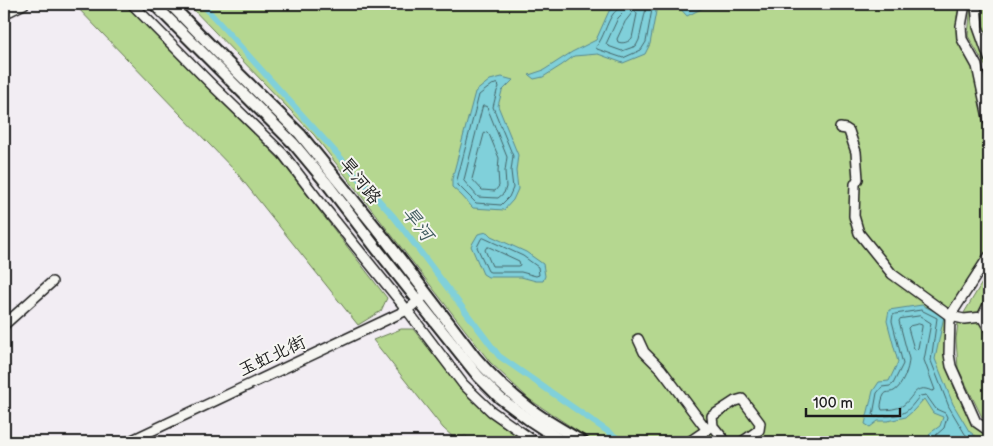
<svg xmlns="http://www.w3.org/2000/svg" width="993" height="446" viewBox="0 0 993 446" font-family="'Balsamiq Sans','LXGW WenKai TC',sans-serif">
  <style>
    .green { fill: #b5d790; stroke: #687a56 }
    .water { fill: #80d0da; stroke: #58888e }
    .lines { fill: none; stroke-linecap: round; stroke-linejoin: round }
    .shore { stroke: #446468; stroke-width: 1 }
    .canal { stroke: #80d0da; stroke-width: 6 }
    .minor-casing { stroke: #1c1c1c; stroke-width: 12 }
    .major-casing { stroke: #1c1c1c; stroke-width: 14 }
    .minor { stroke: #f6f6f2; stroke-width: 9 }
    .major { stroke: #f6f6f2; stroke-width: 10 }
    .labels { text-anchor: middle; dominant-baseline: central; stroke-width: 4; stroke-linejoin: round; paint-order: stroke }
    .street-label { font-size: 18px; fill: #1c1c1c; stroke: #f6f6f2 }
    .water-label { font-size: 19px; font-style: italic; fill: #3f5b5e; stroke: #f6f6f2 }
  </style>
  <rect width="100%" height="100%" fill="#f2edf3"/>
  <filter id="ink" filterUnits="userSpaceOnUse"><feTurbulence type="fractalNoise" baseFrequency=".02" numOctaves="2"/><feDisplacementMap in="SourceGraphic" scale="10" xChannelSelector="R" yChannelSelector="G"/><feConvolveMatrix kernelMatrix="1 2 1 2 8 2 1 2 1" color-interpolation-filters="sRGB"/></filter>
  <g filter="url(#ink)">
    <!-- green -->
    <g class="green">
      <polygon points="74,4 127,4 281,161 387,298 381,311 358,325 236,172"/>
      <polygon points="188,4 960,4 957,16 958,37 973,68 986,126 989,159 989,249 945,316 945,357 955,390 972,424 989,436 989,442 594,442 529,399 490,362 314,135"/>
      <polygon points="971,4 983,4 989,12 989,79 987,69 968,36"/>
      <polygon points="989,271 989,423 982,417 958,368 956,339 958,323"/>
      <polygon points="401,329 413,329 458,385 526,442 472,442 466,436 454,438 443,428 373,340"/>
    </g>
    <!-- water -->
    <g class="water">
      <polygon points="617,4 662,4 657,6 650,44 645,54 623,63 598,54 574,56 562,65 543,77 534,79 529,75 544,70 572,52 596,40 609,11"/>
      <polygon points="676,4 711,4 687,16"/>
      <polygon points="502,77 513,80 502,91 498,106 518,155 516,171 518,189 513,200 504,210 473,208 461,195 452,187 452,179 475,92 490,80"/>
      <polygon points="487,232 491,236 526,252 543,264 545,276 543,281 536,281 521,277 488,277 483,274 471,246 478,234"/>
      <polygon points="922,305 944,316 935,359 953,404 969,431 983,442 928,442 930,433 940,426 943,417 933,413 924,399 913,411 906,417 888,421 878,421 870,427 865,424 873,391 879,382 889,381 898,362 887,321 889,310"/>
    </g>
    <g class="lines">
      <!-- shore -->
      <g class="shore">
        <path d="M620,4C619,10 617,9 613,14C606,24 604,37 596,47L597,49L623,58L641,50L646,42L653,4"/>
        <polyline points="626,4 625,11 618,18 606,44 608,46 622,51 636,46 639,40 647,4"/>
        <path d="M634,11L636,12L637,14L632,38C629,42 623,44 618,42L617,39L625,22Z"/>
        <polygon points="498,84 499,87 497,91 493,107 513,156 511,171 513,188 509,197 501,205 476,203 458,185 457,180 479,95 492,85"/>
        <polygon points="483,106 485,106 487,107 507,157 505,171 506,187 504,193 498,198 478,197 464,181"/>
        <polygon points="487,132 489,134 499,158 498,171 499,186 495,191 482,190 472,179 484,134"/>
        <polygon points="484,238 523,256 538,267 539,275 536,276 521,272 490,272 488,271 477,247 481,239"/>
        <polygon points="489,247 519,261 520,265 518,266 492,266 485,250 486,248"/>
        <path d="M920,316L931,323L924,360L935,390L932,391C914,383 914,398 902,406C897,409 888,410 882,410L881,407C881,404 882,398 884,395C886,391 890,393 894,391C902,387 909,368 909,359L899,321L900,319Z"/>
        <polygon points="919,324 922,325 922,327 918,348 916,350 914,349 908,328 910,326"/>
        <path d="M933,442L935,436L944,428L947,417L945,413L936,409L926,395L920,396C915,401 910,410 903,413C894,417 884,415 875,417L873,415L877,393L882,387L890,386L893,384L903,364L892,321L893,315L895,314L921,310L937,318L931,361L949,407L965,434L975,442"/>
      </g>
      <!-- canal -->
      <polyline class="canal" points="202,4 394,217 499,356 623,442"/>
      <defs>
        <g id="minor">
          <polyline points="132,4 212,85 283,154 316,197 407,310 463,384 491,411 535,442"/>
          <polyline points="965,4 961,26 962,39 977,66 989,122"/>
          <polyline points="976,4 978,27 989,58"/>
          <polyline points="4,14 24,4"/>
          <polyline points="840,128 846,129 849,131 856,152 858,179 855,184 854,216 859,233 892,274 950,316 964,319 982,317 989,303"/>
          <polyline points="989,256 950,316 949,354 951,366 976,422 989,431"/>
          <polyline points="982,317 989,329"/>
          <polyline points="4,325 52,282"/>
          <polyline points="638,339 644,352 661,369 707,430"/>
          <polyline points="128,442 407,310 423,297"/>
          <polyline points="689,442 711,427"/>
          <polyline points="726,442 713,426 712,416 735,401 742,399 760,423 759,430 742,442"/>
        </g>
        <g id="major">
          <polyline points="154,4 293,143 328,185 376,248 478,376 500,398 528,419 563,442"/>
          <path d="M170,4L228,63L300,134L385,239L475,357C492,377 512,395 533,411C548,422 566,432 583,442"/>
        </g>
      </defs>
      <!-- minor casing -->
      <use href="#minor" class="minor-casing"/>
      <!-- major casing -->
      <use href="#major" class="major-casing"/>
      <!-- minor -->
      <use href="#minor" class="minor"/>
      <!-- major -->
      <use href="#major" class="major"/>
    </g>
  </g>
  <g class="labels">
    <!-- street labels -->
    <g class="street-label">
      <text transform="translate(360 181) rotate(51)">旱河路</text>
      <text transform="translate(272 356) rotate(-25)">玉虹北街</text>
    </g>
    <!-- water labels -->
    <g class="water-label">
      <text transform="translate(417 224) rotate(52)">旱河</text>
    </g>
  </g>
  <!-- margin -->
  <rect width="993" height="446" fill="none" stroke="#f6f6f2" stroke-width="20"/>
  <rect x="10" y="10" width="973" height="426" fill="none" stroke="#1c1c1c" stroke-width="2" filter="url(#ink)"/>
  <!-- scale -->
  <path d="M806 408v8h94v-8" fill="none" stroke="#1c1c1c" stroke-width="2.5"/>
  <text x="813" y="408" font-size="15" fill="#1c1c1c" stroke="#f6f6f2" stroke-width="4" paint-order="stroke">100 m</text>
</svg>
